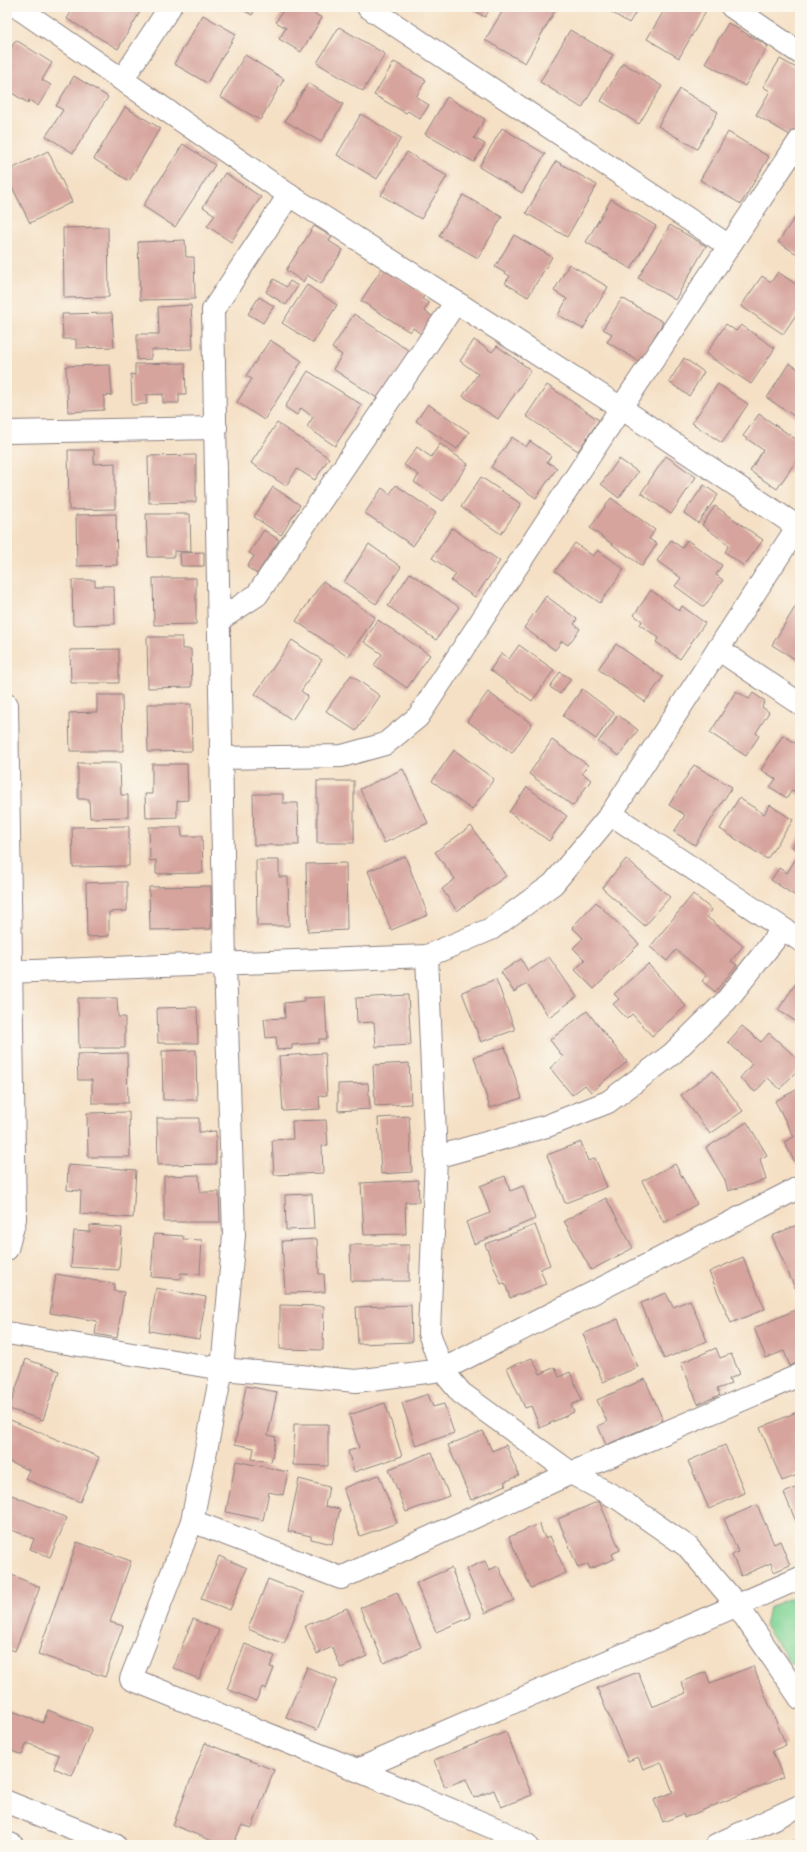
<svg xmlns="http://www.w3.org/2000/svg" width="807" height="1852" viewBox="0 0 807 1852" font-family="Itim,sans-serif">
  <style>
    .green { fill: #80d496; stroke: #517b68 }
    .building { fill: #d6a49d }
    .lines { fill: none; stroke-linecap: round; stroke-linejoin: round }
    .minor-casing { stroke: #8c8180; stroke-width: 24 }
    .tertiary-casing { stroke: #8c8180; stroke-width: 24 }
    .primary-casing { stroke: #8c8180; stroke-width: 24 }
    .path { stroke: #8c8180; stroke-width: 2.5; stroke-dasharray: 1 3; stroke-linecap: butt }
    .minor { stroke: #fff; stroke-width: 22 }
    .tertiary { stroke: #fff; stroke-width: 22 }
    .primary { stroke: #fff; stroke-width: 22 }
  </style>
  <rect width="100%" height="100%" fill="#fbf7ec"/>
  <filter id="ink" filterUnits="userSpaceOnUse"><feTurbulence type="fractalNoise" baseFrequency=".025" numOctaves="2"/><feDisplacementMap in="SourceGraphic" scale="8" xChannelSelector="R" yChannelSelector="G"/><feConvolveMatrix kernelMatrix="1 2 1 2 8 2 1 2 1" color-interpolation-filters="sRGB"/></filter>
  <filter id="wash" filterUnits="userSpaceOnUse"><feTurbulence type="fractalNoise" baseFrequency=".012" numOctaves="4" result="noise"/><feDisplacementMap in="SourceGraphic" scale="16" xChannelSelector="R" yChannelSelector="G"/><feGaussianBlur stdDeviation="0.9" result="paint"/><feColorMatrix in="noise" values="0 0 0 0 0 0 0 0 0 0 0 0 0 0 0 0 0 1.4 0 .05"/><feComposite in="paint" operator="in"/></filter>
  <g filter="url(#wash)">
    <rect width="100%" height="100%" fill="#f5e0c5"/>
    <!-- green -->
    <polygon class="green" points="800,1594 800,1675 765,1627 769,1607"/>
    <g id="blocks">
      <!-- building -->
      <g class="building">
        <polygon points="74,7 143,7 118,49 67,19"/>
        <polygon points="238,7 257,7 252,15"/>
        <polygon points="285,7 303,7 322,18 301,52 279,39 286,28 276,22"/>
        <polygon points="468,7 491,7 485,17"/>
        <polygon points="505,7 553,7 556,9 525,63 485,40"/>
        <polygon points="603,7 639,7 629,23"/>
        <polygon points="666,7 708,7 679,58 647,39"/>
        <polygon points="203,15 236,34 207,83 174,64"/>
        <polygon points="728,23 768,46 745,86 705,63"/>
        <polygon points="339,27 385,54 363,91 317,63"/>
        <polygon points="570,30 613,55 582,108 540,82"/>
        <polygon points="16,40 52,63 42,80 51,85 38,106 29,100 28,103 7,90 7,54"/>
        <polygon points="245,55 284,79 260,120 220,97"/>
        <polygon points="780,59 800,70 800,125 793,137 756,115 770,91 763,87"/>
        <polygon points="394,62 426,80 416,97 429,105 420,119 408,111 406,113 374,95"/>
        <polygon points="623,63 662,86 639,124 601,101"/>
        <polygon points="74,76 108,97 73,153 46,136 63,110 56,106"/>
        <polygon points="308,83 343,104 321,142 285,121"/>
        <polygon points="680,89 718,112 697,149 658,126"/>
        <polygon points="447,97 485,119 474,138 485,144 474,162 425,134"/>
        <polygon points="125,107 160,128 129,181 94,159"/>
        <polygon points="361,114 401,138 377,179 337,155"/>
        <polygon points="502,128 545,154 522,193 479,167"/>
        <polygon points="728,132 769,157 741,204 700,180"/>
        <polygon points="183,144 215,165 175,227 143,206"/>
        <polygon points="48,151 72,202 30,223 7,177 7,171"/>
        <polygon points="407,152 447,176 421,219 381,195"/>
        <polygon points="556,161 597,185 567,237 526,213"/>
        <polygon points="225,173 261,197 231,242 207,226 215,215 203,207"/>
        <polygon points="463,195 502,217 478,258 439,236"/>
        <polygon points="611,199 656,226 631,269 586,242"/>
        <polygon points="796,216 800,219 800,256 778,242"/>
        <polygon points="670,225 706,246 675,300 638,278"/>
        <polygon points="314,226 332,237 329,241 343,250 321,284 307,275 303,282 286,270"/>
        <polygon points="108,227 109,297 64,298 63,228"/>
        <polygon points="514,235 552,257 528,297 505,283 510,276 495,267"/>
        <polygon points="185,240 186,257 194,257 195,299 140,300 138,242"/>
        <polygon points="569,264 608,287 583,329 558,315 567,299 554,291"/>
        <polygon points="382,268 425,295 422,299 429,303 424,311 434,317 422,335 413,328 410,332 361,301"/>
        <polygon points="778,272 800,287 800,309 783,334 741,306 762,276 771,282"/>
        <polygon points="274,279 286,287 290,281 298,286 286,305 266,292"/>
        <polygon points="307,285 337,305 313,343 282,323"/>
        <polygon points="259,297 274,306 263,323 248,314"/>
        <polygon points="622,298 663,322 640,362 607,342 612,334 603,329"/>
        <polygon points="191,305 193,349 151,350 151,359 137,360 137,334 159,334 158,307"/>
        <polygon points="112,313 114,347 76,348 76,339 63,339 62,314"/>
        <polygon points="354,314 411,352 380,400 333,369 342,355 332,348"/>
        <polygon points="726,324 736,331 741,325 775,348 751,384 706,354"/>
        <polygon points="270,340 302,361 264,420 237,402 252,379 246,376"/>
        <polygon points="474,340 492,352 497,346 531,370 498,419 463,396 478,374 460,361"/>
        <polygon points="684,358 704,372 689,396 669,382"/>
        <polygon points="185,363 186,394 179,394 179,403 163,403 163,394 146,395 147,404 132,405 131,374 135,375 135,364"/>
        <polygon points="789,363 800,370 800,420 767,398"/>
        <polygon points="110,365 112,395 104,396 104,410 68,412 66,366"/>
        <polygon points="308,371 362,405 335,446 307,427 313,417 301,408 297,415 285,407"/>
        <polygon points="718,384 748,404 722,443 692,423"/>
        <polygon points="547,385 599,420 578,451 526,416"/>
        <polygon points="428,404 469,432 457,449 416,421"/>
        <polygon points="759,414 800,442 800,455 777,489 750,471 763,450 743,436"/>
        <polygon points="277,423 329,458 315,480 297,469 286,486 251,463"/>
        <polygon points="512,437 526,447 530,441 551,456 547,462 557,468 536,498 491,467"/>
        <polygon points="440,444 468,464 443,501 414,482 419,475 404,465 417,447 431,457"/>
        <polygon points="68,450 94,450 94,464 115,463 115,509 69,510"/>
        <polygon points="196,455 196,502 149,503 148,456"/>
        <polygon points="666,456 696,477 671,514 641,493"/>
        <polygon points="619,459 638,472 619,498 601,484"/>
        <polygon points="481,477 521,504 501,534 461,507"/>
        <polygon points="396,485 436,513 413,546 365,513 382,488 390,494"/>
        <polygon points="704,485 718,495 698,523 684,513"/>
        <polygon points="273,487 300,505 281,535 254,517"/>
        <polygon points="611,498 655,530 649,539 657,544 642,566 590,528"/>
        <polygon points="715,506 763,540 744,566 725,552 729,545 702,525"/>
        <polygon points="116,514 117,565 77,566 76,515"/>
        <polygon points="146,514 190,514 191,552 174,551 174,557 148,557"/>
        <polygon points="452,528 500,561 475,597 451,581 456,574 432,558"/>
        <polygon points="264,530 279,540 257,574 247,567 254,556 249,553"/>
        <polygon points="671,540 682,548 687,540 722,565 716,575 723,580 704,607 675,586 681,578 657,561"/>
        <polygon points="575,543 593,556 598,550 624,569 600,603 555,571"/>
        <polygon points="369,544 401,567 376,604 344,582"/>
        <polygon points="204,552 204,566 181,566 180,553"/>
        <polygon points="410,573 459,607 436,640 388,606"/>
        <polygon points="153,578 196,578 196,624 154,625"/>
        <polygon points="72,580 95,580 95,586 114,586 115,624 73,625"/>
        <polygon points="323,581 375,617 348,657 296,621"/>
        <polygon points="651,590 679,611 682,606 705,623 680,659 656,642 659,638 640,625 642,621 634,615"/>
        <polygon points="546,596 577,619 574,624 580,629 568,645 562,641 555,650 524,628"/>
        <polygon points="800,599 800,662 772,645"/>
        <polygon points="378,620 430,655 407,688 374,665 382,654 364,642"/>
        <polygon points="147,637 182,637 182,649 191,649 192,687 148,688"/>
        <polygon points="292,640 322,660 301,691 308,696 292,720 255,694"/>
        <polygon points="616,644 663,677 645,702 598,669"/>
        <polygon points="519,645 554,670 532,701 490,670 502,653 509,659"/>
        <polygon points="119,649 119,683 71,683 70,650"/>
        <polygon points="560,672 571,679 560,694 550,687"/>
        <polygon points="351,675 380,696 356,731 326,711"/>
        <polygon points="582,689 614,713 596,739 563,716"/>
        <polygon points="736,691 749,699 753,693 765,701 762,707 769,712 756,733 759,736 746,756 710,733"/>
        <polygon points="488,692 532,724 512,753 467,721"/>
        <polygon points="97,695 122,695 123,751 70,751 69,713 97,712"/>
        <polygon points="147,704 191,704 192,751 148,752"/>
        <polygon points="618,715 638,730 619,756 598,742"/>
        <polygon points="783,735 797,744 800,740 800,795 792,790 787,798 770,787 776,779 761,770"/>
        <polygon points="552,740 588,765 582,773 591,780 573,806 529,774"/>
        <polygon points="454,750 494,779 472,810 432,781"/>
        <polygon points="78,763 120,763 121,795 128,795 128,817 90,818 89,799 78,799"/>
        <polygon points="152,764 187,764 188,800 177,801 177,817 146,818 145,794 152,794"/>
        <polygon points="694,765 732,787 695,845 674,832 685,815 669,805"/>
        <polygon points="403,769 428,823 384,843 360,789"/>
        <rect x="317" y="781" width="37" height="62"/>
        <polygon points="527,787 567,816 549,841 509,812"/>
        <polygon points="253,794 283,794 283,803 298,803 299,845 254,845"/>
        <polygon points="739,798 764,814 770,805 793,820 767,859 720,829"/>
        <polygon points="129,826 129,866 73,867 72,827"/>
        <polygon points="471,826 506,876 457,911 442,889 455,879 435,852"/>
        <polygon points="149,827 181,827 182,836 202,836 203,873 156,874 156,860 150,861"/>
        <polygon points="800,835 800,899 771,880 779,868 787,873 800,852 792,847"/>
        <polygon points="405,856 428,915 391,930 368,871"/>
        <polygon points="626,859 670,897 645,926 602,888"/>
        <polygon points="256,860 279,860 279,877 288,877 289,926 257,926"/>
        <polygon points="346,863 347,930 308,932 306,864"/>
        <polygon points="109,882 127,882 127,911 109,912 109,936 87,937 86,883"/>
        <polygon points="211,886 211,929 150,930 149,887"/>
        <polygon points="693,894 712,910 707,917 743,946 731,961 737,965 715,992 702,981 707,975 676,950 667,961 650,947"/>
        <polygon points="596,902 639,944 594,989 575,970 585,960 573,948 583,938 572,927"/>
        <polygon points="549,957 577,997 549,1017 527,984 514,992 501,972 521,959 528,971"/>
        <polygon points="648,964 686,1006 652,1036 632,1014 627,1019 613,1004 619,999 614,994"/>
        <polygon points="800,977 800,1024 778,1010"/>
        <polygon points="496,979 515,1030 481,1042 462,992"/>
        <polygon points="408,995 411,1045 376,1047 374,1022 357,1023 356,998"/>
        <polygon points="325,997 327,1039 319,1039 319,1043 292,1045 292,1049 277,1050 276,1037 266,1038 264,1019 285,1018 284,1003 304,1001 304,998"/>
        <polygon points="78,998 117,998 118,1017 125,1017 125,1048 79,1048"/>
        <polygon points="197,1007 198,1043 158,1043 157,1008"/>
        <polygon points="587,1011 627,1062 591,1092 585,1085 572,1095 550,1068 563,1057 550,1040"/>
        <polygon points="742,1026 761,1042 769,1033 800,1061 800,1067 780,1089 768,1078 755,1092 740,1078 752,1064 728,1042"/>
        <polygon points="505,1047 522,1098 490,1108 474,1057"/>
        <polygon points="196,1050 197,1100 163,1100 162,1051"/>
        <polygon points="127,1053 128,1103 92,1103 92,1080 78,1080 77,1054"/>
        <polygon points="325,1053 327,1095 319,1096 320,1109 283,1111 279,1056"/>
        <polygon points="409,1063 411,1104 375,1106 373,1065"/>
        <polygon points="713,1071 743,1111 710,1134 681,1095"/>
        <polygon points="368,1083 370,1109 338,1111 338,1084"/>
        <polygon points="800,1088 800,1167 798,1168 784,1142 794,1137 775,1101"/>
        <polygon points="129,1112 130,1157 88,1157 87,1113"/>
        <polygon points="409,1116 412,1172 381,1174 378,1118"/>
        <polygon points="157,1118 199,1118 199,1132 216,1131 216,1164 158,1165"/>
        <polygon points="326,1120 328,1145 322,1146 323,1173 274,1175 272,1140 293,1139 292,1121"/>
        <polygon points="747,1122 767,1155 760,1159 766,1180 728,1191 725,1180 706,1148"/>
        <polygon points="581,1142 588,1161 595,1158 607,1187 565,1203 547,1155"/>
        <polygon points="675,1164 697,1204 664,1223 642,1181"/>
        <polygon points="68,1165 136,1170 133,1218 80,1214 81,1191 67,1190"/>
        <polygon points="199,1175 200,1192 219,1192 220,1222 164,1222 164,1176"/>
        <polygon points="505,1176 510,1191 523,1186 535,1219 474,1244 466,1222 490,1213 480,1186"/>
        <polygon points="418,1180 419,1202 405,1202 406,1234 364,1235 361,1183"/>
        <polygon points="312,1194 314,1229 286,1230 285,1195"/>
        <polygon points="606,1198 633,1248 591,1270 564,1221"/>
        <polygon points="90,1225 122,1228 119,1270 71,1267 74,1231 90,1232"/>
        <polygon points="535,1225 550,1265 540,1269 546,1284 510,1298 505,1283 501,1284 485,1244"/>
        <polygon points="797,1225 800,1232 800,1286 795,1288 772,1236"/>
        <polygon points="154,1234 183,1236 183,1239 202,1240 200,1274 181,1273 180,1279 151,1277"/>
        <polygon points="317,1239 319,1274 324,1274 325,1292 285,1293 282,1241"/>
        <polygon points="350,1245 409,1245 409,1281 351,1281"/>
        <polygon points="743,1257 765,1309 731,1323 709,1272"/>
        <polygon points="56,1274 115,1284 114,1291 124,1292 117,1338 95,1334 97,1321 50,1313"/>
        <polygon points="156,1288 206,1297 199,1339 149,1331"/>
        <polygon points="666,1293 673,1307 690,1300 707,1341 664,1359 641,1303"/>
        <polygon points="280,1305 324,1306 323,1350 280,1349"/>
        <polygon points="411,1305 412,1342 358,1344 356,1307"/>
        <polygon points="800,1308 800,1361 790,1366 784,1351 766,1358 754,1328"/>
        <polygon points="618,1319 638,1367 603,1382 583,1334"/>
        <polygon points="716,1348 720,1358 731,1354 740,1374 729,1379 731,1384 717,1389 720,1395 698,1404 681,1363"/>
        <polygon points="532,1358 540,1374 555,1367 559,1377 570,1372 582,1400 571,1405 574,1412 540,1428 531,1406 525,1408 507,1368"/>
        <polygon points="26,1359 59,1371 43,1420 9,1409"/>
        <polygon points="645,1379 663,1420 606,1445 598,1426 607,1422 597,1400"/>
        <polygon points="246,1386 277,1392 268,1435 276,1437 271,1462 252,1459 254,1448 235,1444"/>
        <polygon points="428,1394 433,1407 444,1404 454,1433 416,1446 402,1403"/>
        <polygon points="385,1403 402,1456 354,1472 348,1451 359,1448 349,1415"/>
        <polygon points="799,1411 800,1474 782,1481 760,1428"/>
        <polygon points="8,1419 99,1457 80,1502 25,1479 29,1470 7,1461 7,1422"/>
        <polygon points="294,1424 328,1424 328,1466 293,1465"/>
        <polygon points="483,1431 492,1451 506,1445 519,1476 504,1482 506,1485 471,1500 448,1445"/>
        <polygon points="725,1445 745,1493 709,1509 688,1461"/>
        <polygon points="432,1452 449,1496 406,1512 389,1469"/>
        <polygon points="236,1461 288,1472 283,1495 269,1492 263,1520 226,1512"/>
        <polygon points="379,1475 397,1523 360,1536 343,1488"/>
        <polygon points="299,1479 329,1487 325,1506 340,1509 332,1544 311,1539 311,1536 288,1531"/>
        <polygon points="800,1486 800,1531 784,1493"/>
        <polygon points="7,1493 67,1518 50,1557 30,1549 34,1539 7,1528"/>
        <polygon points="599,1501 620,1550 612,1554 614,1559 590,1569 588,1564 578,1568 558,1519"/>
        <polygon points="757,1505 774,1544 780,1541 790,1565 774,1572 771,1563 741,1576 732,1555 738,1552 724,1519"/>
        <polygon points="539,1524 545,1538 550,1536 566,1573 531,1588 509,1537"/>
        <polygon points="77,1542 131,1561 110,1622 123,1626 105,1677 38,1654"/>
        <polygon points="219,1556 247,1568 230,1610 201,1599"/>
        <polygon points="485,1561 489,1570 498,1566 514,1600 485,1613 466,1569"/>
        <polygon points="451,1568 471,1617 436,1632 416,1583"/>
        <polygon points="7,1573 40,1587 15,1651 7,1648"/>
        <polygon points="268,1579 304,1593 284,1644 248,1629"/>
        <polygon points="397,1592 421,1647 384,1663 360,1608"/>
        <polygon points="347,1608 367,1656 341,1668 332,1647 317,1654 305,1626"/>
        <polygon points="193,1619 219,1630 199,1679 173,1668"/>
        <polygon points="245,1644 275,1656 270,1667 274,1668 266,1689 262,1687 256,1701 227,1689"/>
        <polygon points="753,1666 786,1745 772,1751 783,1777 684,1818 683,1814 663,1822 654,1800 673,1792 661,1762 643,1769 638,1757 628,1761 597,1688 638,1672 652,1707 686,1693 681,1682 706,1672 710,1683"/>
        <polygon points="307,1667 337,1680 317,1730 286,1717"/>
        <polygon points="7,1709 43,1723 48,1710 92,1728 72,1776 54,1768 59,1755 27,1743 22,1755 7,1749"/>
        <polygon points="506,1732 532,1795 501,1807 494,1790 474,1798 466,1779 445,1787 434,1760"/>
        <polygon points="205,1743 274,1770 252,1828 242,1825 233,1845 222,1845 173,1825"/>
      </g>
    </g>
  </g>
  <g filter="url(#ink)">
    <use href="#blocks" fill-opacity="0" stroke="#8c8180" stroke-width="1"/>
    <g class="lines">
      <defs>
        <g id="minor">
          <polyline points="17,7 289,195 621,408 798,527"/>
          <polyline points="368,7 729,246"/>
          <polyline points="732,7 800,53"/>
          <polyline points="122,80 170,7"/>
          <polyline points="289,195 213,310 225,964 234,1235 222,1369 192,1521 131,1679 357,1770 501,1831 527,1845"/>
          <polyline points="7,432 216,428"/>
          <polyline points="219,620 257,595 456,302"/>
          <polyline points="718,649 800,704"/>
          <polyline points="222,758 342,756 385,744 418,717 621,408 800,140"/>
          <polyline points="611,814 800,940"/>
          <polyline points="427,956 436,1157 429,1333 442,1370 461,1393 571,1473 619,1499 688,1547 737,1605 800,1698"/>
          <polyline points="436,1157 547,1126 608,1102 672,1054 726,1001 783,929"/>
          <polyline points="7,1333 222,1369 356,1381 442,1370 800,1187"/>
          <polyline points="192,1521 341,1578 571,1473 800,1375"/>
          <polyline points="357,1770 800,1578"/>
          <polyline points="716,1845 800,1806"/>
        </g>
        <g id="tertiary">
          <polyline points="7,705 15,1219 7,1249"/>
          <polyline points="7,972 427,956 491,929 553,884 611,814 800,523"/>
        </g>
        <g id="primary">
          <polyline points="7,1802 115,1845"/>
          <polyline points="7,1843 12,1845"/>
        </g>
      </defs>
      <!-- minor casing -->
      <use href="#minor" class="minor-casing"/>
      <!-- tertiary casing -->
      <use href="#tertiary" class="tertiary-casing"/>
      <!-- primary casing -->
      <use href="#primary" class="primary-casing"/>
      <!-- path -->
      <polyline class="path" points="793,1845 795,1839"/>
      <!-- minor -->
      <use href="#minor" class="minor"/>
      <!-- tertiary -->
      <use href="#tertiary" class="tertiary"/>
      <!-- primary -->
      <use href="#primary" class="primary"/>
    </g>
  </g>
  <!-- margin -->
  <rect width="807" height="1852" fill="none" stroke="#fbf7ec" stroke-width="24"/>
</svg>
